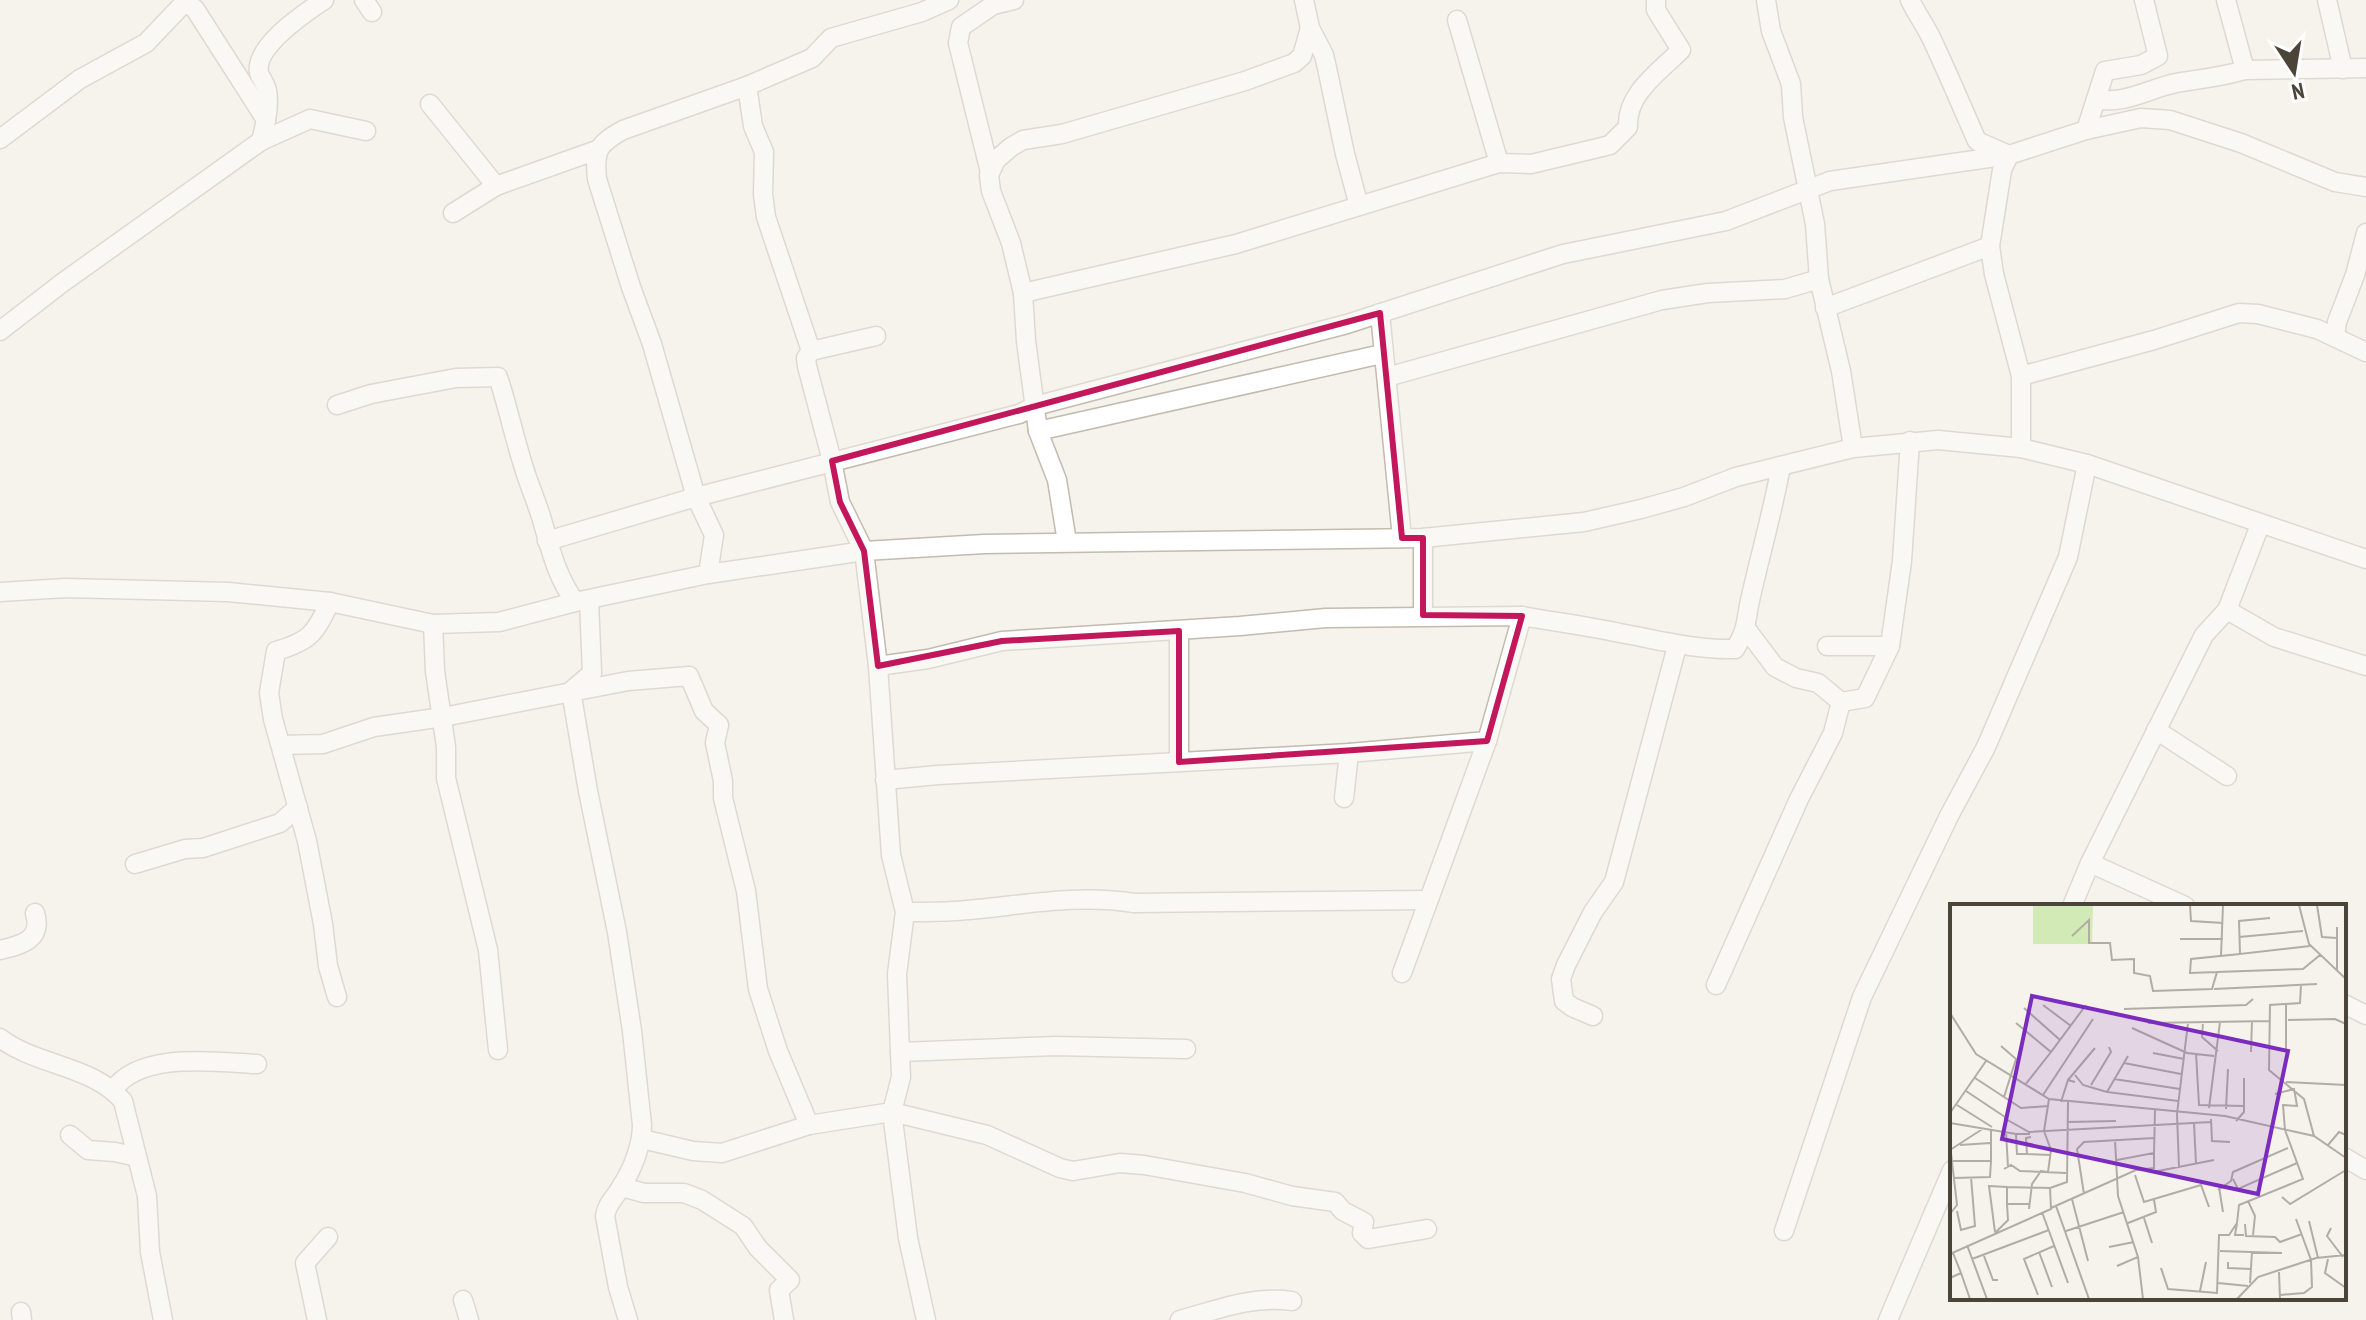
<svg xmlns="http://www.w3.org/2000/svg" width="2366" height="1320" viewBox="0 0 2366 1320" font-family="'PT Sans Narrow',sans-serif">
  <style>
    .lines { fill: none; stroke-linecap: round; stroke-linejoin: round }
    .minor-casing { stroke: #c2bbae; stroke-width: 21 }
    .minor { stroke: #fff; stroke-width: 18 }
    .marked { fill: none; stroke: #c2185b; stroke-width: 6; stroke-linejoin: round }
    .inset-road { fill: none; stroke: #b2ada4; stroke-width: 2 }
    .view { fill: #7b2cbf; fill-opacity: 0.15; stroke: #7b2cbf; stroke-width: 4 }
    .inset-edge { fill: none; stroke: #4b4439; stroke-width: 4 }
  </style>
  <rect width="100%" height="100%" fill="#f6f3ec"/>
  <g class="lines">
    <defs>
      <g id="minor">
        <polyline points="364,0 372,12"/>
        <polyline points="1304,0 1310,28 1324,55 1327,68 1345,154 1359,206"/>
        <polyline points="1766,0 1771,31 1791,84 1793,117 1815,224 1819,279 1841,371 1853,448"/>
        <path d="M1910,0C1917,15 1928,29 1934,44C1949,76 1963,109 1977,141L2009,155"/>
        <polyline points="2327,0 2343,69"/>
        <polyline points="1457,20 1499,163"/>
        <polyline points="2245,70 2366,68"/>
        <polyline points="747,86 753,126 764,152 763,194 766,217 811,351 806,358 807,366 832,461 840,502 864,551 878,666 891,855 905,912 897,974 901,1077 892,1112 908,1238 926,1320"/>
        <polyline points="2096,99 2105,71 2141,65 2158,56 2144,0"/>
        <polyline points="430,104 496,186"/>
        <path d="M2086,130L2096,99C2124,105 2148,89 2176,83C2199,79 2222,77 2245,70L2226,0"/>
        <polyline points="0,139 80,79 146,43 185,2 195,9 266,120"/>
        <polyline points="261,141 310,119 366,131"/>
        <polyline points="2009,155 2002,170 1990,246 1994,274 2021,376 2021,448"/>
        <polyline points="990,172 958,43 961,27 993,5 1014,0"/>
        <polyline points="453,213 496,186 597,150"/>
        <path d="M1023,293L1236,244L1499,163L1531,164L1598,148L1610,145L1628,127C1626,94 1659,72 1681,50L1656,10V0"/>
        <polyline points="1825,308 1990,246"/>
        <polyline points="1380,313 1402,538"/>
        <path d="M0,331L62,283L261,141C265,126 270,106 267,91C266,84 261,79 259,73C254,46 305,13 324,0"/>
        <polyline points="2335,336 2337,322 2355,275 2366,233"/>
        <polyline points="811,351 876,336"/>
        <polyline points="2021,376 2154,340 2239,313 2258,314 2317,329 2366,352"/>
        <polyline points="1387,377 1662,300 1708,293 1785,289 1819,279"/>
        <path d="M337,405L371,394L456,378L498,377C508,407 514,437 524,468C530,488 539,507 544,527C552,555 558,578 575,602"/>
        <polyline points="1038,431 1382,354"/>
        <polyline points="1423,538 1423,615"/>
        <polyline points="547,541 696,497 1019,414 1035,406 1347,324 1563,254 1726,221 1830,181 2009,155 2086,130 2141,118 2170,120 2241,143 2335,182 2366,187"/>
        <polyline points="1067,542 1057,480 1038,431 1026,341 1023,293 1011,243 991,191 989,175 996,160 1011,147 1023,140 1062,134 1245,81 1294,63 1302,56 1310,28"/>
        <path d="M708,574L714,535L696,497L652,344L631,287L597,179C594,150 598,144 623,130L747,86L812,58L831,38L922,12L949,0"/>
        <polyline points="0,592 66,588 228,592 330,602 433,624 499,622 575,602 708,574 864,551 984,544 1423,538 1584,522 1641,509 1684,497 1736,477 1853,448 1938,440 2021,448 2087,464 2366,559"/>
        <path d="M589,600L592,673L571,691L588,791L617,932L632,1031L642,1125C642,1146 632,1170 621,1187C615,1198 607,1203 605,1216L618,1287L628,1320"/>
        <path d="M330,602C315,633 311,641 276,651L269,693L273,719L307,841L323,924L328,966L337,997"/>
        <polyline points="2227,610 2274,637 2366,666"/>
        <path d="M1522,616C1555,622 1588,626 1620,633C1659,640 1695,650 1735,649C1749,626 1745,620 1751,596C1761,552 1773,510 1781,466"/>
        <polyline points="433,624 435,671 446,747 446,778 488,950 498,1050"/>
        <polyline points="1747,630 1775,667 1796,678 1818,683 1841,702"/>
        <polyline points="1827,646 1890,646 1902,561 1910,441"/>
        <polyline points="878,666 928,659 1002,641 1240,626 1326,618 1522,616 1487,741 1402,973"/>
        <polyline points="1841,702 1865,698 1890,646"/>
        <polyline points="2156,730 2227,776"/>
        <polyline points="282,745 323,744 374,727 443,717 628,681 689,676 704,711 719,725 715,743 723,781 723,798 746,891 758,989 778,1051 809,1125"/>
        <polyline points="1179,762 1179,631"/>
        <polyline points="885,780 938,775 1349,753 1487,741"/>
        <polyline points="1344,798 1349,753"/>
        <polyline points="2090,863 2204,635 2227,610 2260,525"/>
        <polyline points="135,864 185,849 203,848 280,823 298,807"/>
        <polyline points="2072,906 2090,863 2185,906"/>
        <path d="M905,912C922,912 938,912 955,911C1015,907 1073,893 1134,903L1428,900"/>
        <path d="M0,950C21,945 43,940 35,913"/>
        <polyline points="1716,985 1799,799 1833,733 1841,702"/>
        <polyline points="2344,1004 2366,1015"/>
        <polyline points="1593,1016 1572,1007 1564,1001 1561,979 1566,965 1593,912 1614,882 1677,646"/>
        <path d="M0,1038C36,1066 92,1065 123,1101L147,1196L150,1252L163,1320"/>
        <polyline points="900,1052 1055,1046 1186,1049"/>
        <path d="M113,1090C140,1051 215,1062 257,1064"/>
        <polyline points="70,1135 88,1150 115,1152 137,1157"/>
        <polyline points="642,1139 693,1151 722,1153 809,1125 892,1112 987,1135 1060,1168 1073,1171 1120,1163 1144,1165 1245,1183 1292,1196 1335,1202 1343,1211 1364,1222 1362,1233 1368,1239 1427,1229"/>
        <polyline points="2344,1157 2366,1170"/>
        <polyline points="622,1187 644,1193 684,1193 702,1200 743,1226 758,1248 790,1280 779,1290 784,1320"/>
        <polyline points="1784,1231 1862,997 1949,816 1986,747 2068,557 2087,464"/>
        <polyline points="463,1300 469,1320"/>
        <polyline points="21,1312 22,1320"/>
        <polyline points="317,1320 305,1263 328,1237"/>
        <path d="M1180,1320C1216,1310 1254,1295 1292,1301"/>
        <polyline points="1888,1320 1952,1170"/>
      </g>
    </defs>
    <!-- minor casing -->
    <use href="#minor" class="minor-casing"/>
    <!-- minor -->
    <use href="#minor" class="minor"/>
  </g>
  <!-- marked area -->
  <path d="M0 0H2366V1320H0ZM1380,313L1402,538H1423V615L1522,616L1487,741L1179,762V631L1002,641L878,666L864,551L840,502L832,461Z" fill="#f6f3ec" fill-opacity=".55" fill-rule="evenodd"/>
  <path class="marked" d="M1380,313L1402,538H1423V615L1522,616L1487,741L1179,762V631L1002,641L878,666L864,551L840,502L832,461Z"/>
  <!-- overview -->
  <g transform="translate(1950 904)">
    <rect width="396" height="396" fill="#f6f3ec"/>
    <path d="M83,1H143L142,40H83Z" fill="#d2eab5"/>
    <path class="inset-road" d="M240,1L241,17L273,19M349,1L359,40L396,75M367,1L372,33L387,34M320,14L289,17L290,50L360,42M122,32L139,16V39H160L162,56L184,55V69L200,72L203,87L262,85L267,68L353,65L370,51M289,33L353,27M230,35H273M271,52L273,1M387,67V23M267,68L240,69L241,55L290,50M351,81L350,99L320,101L319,166L354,195L364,232M264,85L367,80M336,100V147M93,101L121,122M74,104L110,136M174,105L296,101L303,95M0,109L26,150L99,195L275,212L364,232L396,254M338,116L385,115L396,120M253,118L252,133L268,147M66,119L101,148L136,101M198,119L319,117M182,124L237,149L264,152M51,142L66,155L54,193M301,148L302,117M203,149L234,155M246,149L249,201L294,202M178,152L157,188L228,197M174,159L231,170M125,171L133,181L157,188M25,174L71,204L98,202M164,175L230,185M118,176L145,144M336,178L396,181M75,181L101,148M141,181L161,148L159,143M16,187L55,213M325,190L344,185L345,190L347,202L333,201L335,226M93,191L143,115M111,198L118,176L125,178M7,201L42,223M259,204L270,118M276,205L278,165M0,209L36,157M54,214L79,228L261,218M261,215L262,237L280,238M286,217L294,208V174M117,218L166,217M0,219L66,230M244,219L246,260M56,228L58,263M81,233L76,234L77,250L100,251M165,236L168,292L188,353L167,362M0,240L7,301L0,310M10,241L40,239M378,241L389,228L396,231M0,246L34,224M77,250H67L66,230H80M167,256L204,249L205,206M3,257H41V226M229,263L227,210L238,119M54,265L61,261L70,267L116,269M203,268L264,256M185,271L194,298L251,281L259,303M4,274L40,273L41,257M283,275L288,285L347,259M57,283L100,284M269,283L273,308M268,286L281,277L283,268L338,244M134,290L127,245L134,238L204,234M332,293L340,300L396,266M122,295L138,357M298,297L305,312L303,331M106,302L139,395M101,304L186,266L204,264V248M79,305L82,280L91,267L98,268L101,246L94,227L99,195M7,307L11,326L25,322L21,273M92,308L118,379M194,314L202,339M359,317L368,354M178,319L206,308L204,296M287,319L289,301L353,275L335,226M295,320L296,332L325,333L330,338L352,330M381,324L377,332L393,353M116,327L174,308M45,328L39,282L57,283V300M45,329L58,316L57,300H79M17,341L37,395M159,343L184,338M270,347L332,349M89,348L102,383M0,350L101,305L100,284L117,278L118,198M34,352L43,376H48M188,353L193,395M22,355L99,326M378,355L375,369L396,384M278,358V364L301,365M211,364L218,385L267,389L269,331H279L287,319L285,331H294M329,368L330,395M11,369L20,395M0,374L11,369L3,349M268,379L298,382M300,379L302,348M250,387L256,358M88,391L74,355L104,342M330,391L354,389L362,383L361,356L346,315M287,395L308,373L366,354L396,351"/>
    <path class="view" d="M82,92L338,147L308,290L52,235Z"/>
    <rect width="396" height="396" class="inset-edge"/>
  </g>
  <!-- north arrow -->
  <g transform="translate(2294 72) rotate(168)" stroke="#ffffff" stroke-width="6" paint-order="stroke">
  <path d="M0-6L14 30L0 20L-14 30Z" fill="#4b4439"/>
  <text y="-12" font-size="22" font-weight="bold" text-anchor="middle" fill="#4b4439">N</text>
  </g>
</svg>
